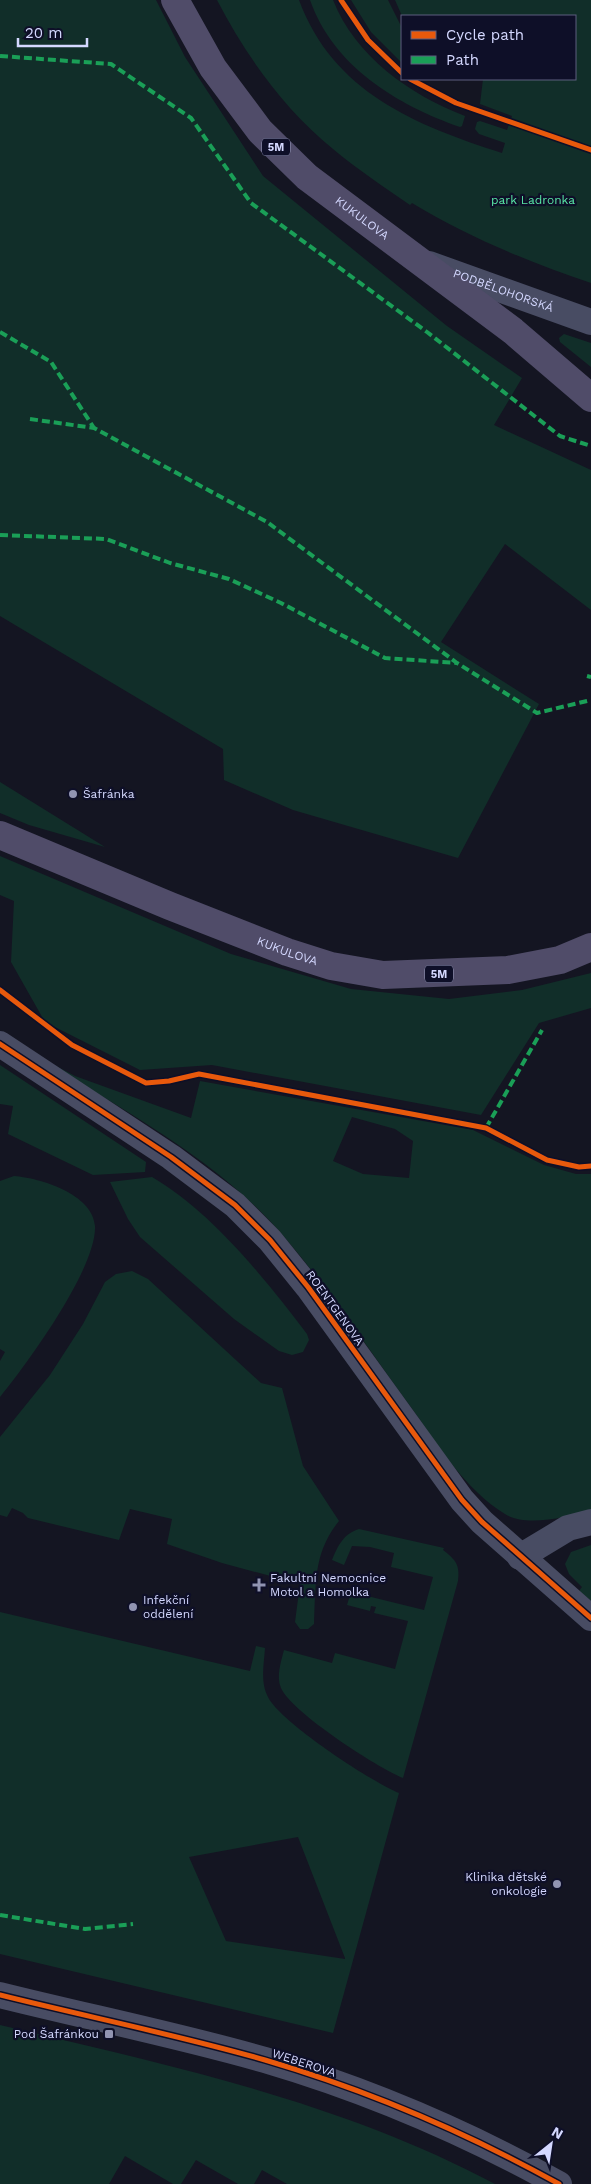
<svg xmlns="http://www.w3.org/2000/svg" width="591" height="2184" viewBox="0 0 591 2184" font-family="'Work Sans',sans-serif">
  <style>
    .green { fill: #112e29; fill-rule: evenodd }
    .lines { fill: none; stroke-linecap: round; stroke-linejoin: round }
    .minor { stroke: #484c63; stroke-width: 26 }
    .major { stroke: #504c69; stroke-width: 28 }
    .quiet { stroke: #1a9f57; stroke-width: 4; stroke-dasharray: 8 4; stroke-linecap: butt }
    .cycleway-casing { stroke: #0e0f28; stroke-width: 8 }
    .cycleway { stroke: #e8590c; stroke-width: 5 }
    .poi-dot { fill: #9194b2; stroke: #0e0f28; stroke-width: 2 }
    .labels { text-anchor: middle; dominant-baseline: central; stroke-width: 4.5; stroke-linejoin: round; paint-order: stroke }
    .shield { fill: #0e0f28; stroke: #999cbe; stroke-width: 1 }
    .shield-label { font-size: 11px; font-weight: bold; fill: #d4d8ff }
    .park-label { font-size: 12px; fill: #59e6a6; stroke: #0e0f28 }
    .street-label { font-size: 12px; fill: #d4d8ff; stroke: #0e0f28 }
    .poi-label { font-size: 12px; fill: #d4d8ff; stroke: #0e0f28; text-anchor: start }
  </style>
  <rect width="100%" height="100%" fill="#141522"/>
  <!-- green -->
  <g class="green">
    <polygon points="0,0 156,0 185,57 263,176 447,326 522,378 494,425 591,470 591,610 505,544 441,642 539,704 458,858 293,810 224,780 223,749 0,616"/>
    <path d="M217,0H299C333,92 415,125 502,153L505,143L479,134L475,129L477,122L480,121L507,130L512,116L480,104L483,79H575V16H402L395,0H591V283C529,262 468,237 412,203L410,205C384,187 357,169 333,149C284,109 246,56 217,0Z"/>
    <path d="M310,0H333C355,56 410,95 465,116L462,126L460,127C397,105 333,66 310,0Z"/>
    <polygon points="351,0 388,0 402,28 402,63 371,32"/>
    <polygon points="564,334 591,343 591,367 560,342 559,338"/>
    <polygon points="0,782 105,847 29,825 0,813"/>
    <polygon points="0,856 231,954 351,989 449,999 522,990 591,973 591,1008 539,1023 481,1115 212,1065 140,1070 45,1022 11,962 14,901 0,895"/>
    <path d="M33,1054L75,1076L191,1118L200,1081L473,1130L544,1165L576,1174H591V1511C568,1516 527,1528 505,1514C466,1490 439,1447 413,1410C371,1353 332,1293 286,1239C219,1159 120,1109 33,1054ZM352,1117L395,1129L413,1141L409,1178L363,1174L333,1161Z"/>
    <polygon points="0,1065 146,1162 145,1172 93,1175 8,1134 13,1106 0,1104"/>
    <path d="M14,1176C40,1178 93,1194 95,1226C97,1268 27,1364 0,1397V1361L5,1352L0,1349V1181Z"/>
    <path d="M152,1177C211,1211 266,1280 307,1334L309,1340L303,1352L292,1355L279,1351L234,1319L140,1237L128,1219L110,1182Z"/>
    <path d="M132,1271L148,1279L261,1383L282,1388L303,1466L339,1521C313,1553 316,1584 314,1624L308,1629H300L295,1622L300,1584L222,1563L167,1544L172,1519L130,1509L119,1540L28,1518L23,1513L12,1508L7,1517L0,1515V1437L50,1375L83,1324L105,1282L116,1274Z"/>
    <path d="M359,1529L444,1548L443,1550C456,1560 460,1565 458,1581L403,1778C378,1768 291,1712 281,1688C276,1676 281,1662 284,1650L332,1663L335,1653L395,1669L408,1621L374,1613L376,1607L371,1606L370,1611L347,1605L351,1592L424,1610L433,1577L391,1567L394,1553L370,1547L352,1546L344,1565L332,1560C338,1546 343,1534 359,1529Z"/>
    <polygon points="591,1545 591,1601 579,1591 582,1587 569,1574 565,1564 571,1552"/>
    <path d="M0,1612L250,1671L256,1646L265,1648C264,1664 260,1682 268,1697C280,1722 372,1782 399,1793L333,2033L0,1954ZM298,1837L345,1958V1959L226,1941L189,1857Z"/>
    <path d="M0,2025C169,2065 341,2102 495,2184H287L262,2170L254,2184H238L196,2160L181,2184H173L125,2156L109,2184H0Z"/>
  </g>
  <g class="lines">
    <!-- minor -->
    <g class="minor">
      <path id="s1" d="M429,264L591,322"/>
      <polyline points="0,1044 171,1157 235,1205 270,1240 308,1287 462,1500 482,1522 591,1618"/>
      <polyline points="520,1557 568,1528 591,1522"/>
      <path d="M0,1995C88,2017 178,2035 265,2060C367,2090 467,2133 559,2184"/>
    </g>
    <!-- major -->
    <g class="major">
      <path id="s2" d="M175,0L213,68L260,131L307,177L513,331L591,398"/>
      <path id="s3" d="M0,835L170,906L287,952L331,966L383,975L508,970L560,960L591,947"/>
    </g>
    <!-- quiet -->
    <g class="quiet">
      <polyline points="0,56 111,64 191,118 251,203 427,332 560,436 591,446"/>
      <polyline points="0,332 51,362 94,428"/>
      <polyline points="30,419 94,428 267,522 457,663 537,713 591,700"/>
      <polyline points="0,535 106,539 170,563 229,579 281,603 385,658 457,663"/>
      <polyline points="587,676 591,677"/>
      <polyline points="486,1128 542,1030"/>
      <polyline points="0,1915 85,1929 133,1924"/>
    </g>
    <defs>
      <g id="cycleway">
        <polyline points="341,0 368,40 402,73"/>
        <polyline points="410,79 456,103 591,150"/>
        <polyline points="0,990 72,1045 146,1083 169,1081 199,1074 486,1128 547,1160 579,1167 591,1166"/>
        <polyline points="0,1044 171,1157 235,1205 270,1240 308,1287 462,1500 482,1522 591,1618"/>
        <path d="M0,1995C88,2017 178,2035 265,2060C367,2090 467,2133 559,2184"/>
      </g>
    </defs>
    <!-- cycleway casing -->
    <use href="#cycleway" class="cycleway-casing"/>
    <!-- cycleway -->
    <use href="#cycleway" class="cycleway"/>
  </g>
  <!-- markers -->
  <g class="poi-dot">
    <circle cx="73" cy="794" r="5"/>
    <path d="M256.5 1577.5h5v5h5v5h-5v5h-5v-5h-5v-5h5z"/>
    <circle cx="133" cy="1607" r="5"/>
    <circle cx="557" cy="1884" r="5"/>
    <rect x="104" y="2029" width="10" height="10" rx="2.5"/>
  </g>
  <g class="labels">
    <!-- shield labels -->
    <g class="shield">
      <rect x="262" y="138.5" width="28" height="17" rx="4"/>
      <rect x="425" y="965.5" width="28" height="17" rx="4"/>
    </g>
    <g class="shield-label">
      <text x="276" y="147">5M</text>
      <text x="439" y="974">5M</text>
    </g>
    <!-- park labels -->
    <g class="park-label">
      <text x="533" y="200">park Ladronka</text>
    </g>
    <!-- street labels -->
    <g class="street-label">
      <text stroke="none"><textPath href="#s2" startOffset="291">KUKULOVA</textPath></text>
      <text stroke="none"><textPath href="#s1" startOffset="79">PODBĚLOHORSKÁ</textPath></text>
      <text stroke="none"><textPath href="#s3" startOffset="310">KUKULOVA</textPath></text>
      <text transform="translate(335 1308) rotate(54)">ROENTGENOVA</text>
      <text transform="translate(304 2063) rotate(18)">WEBEROVA</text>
    </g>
    <!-- poi labels -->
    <g class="poi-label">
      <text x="83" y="794">Šafránka</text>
      <text x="270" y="1578">Fakultní Nemocnice<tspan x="270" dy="14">Motol a Homolka</tspan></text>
      <text x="143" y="1600">Infekční<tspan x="143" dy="14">oddělení</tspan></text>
      <text x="547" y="1877" text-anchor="end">Klinika dětské<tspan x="547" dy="14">onkologie</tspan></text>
      <text x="99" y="2034" text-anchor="end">Pod Šafránkou</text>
    </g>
  </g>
  <!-- legend -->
  <rect x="401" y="15" width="175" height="65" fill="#0e0f28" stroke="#5d5f7e"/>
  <rect x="411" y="31" width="25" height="8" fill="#e8590c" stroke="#5d5f7e"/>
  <text x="446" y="40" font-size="15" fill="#d4d8ff">Cycle path</text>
  <rect x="411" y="56" width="25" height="8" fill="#1a9f57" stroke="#5d5f7e"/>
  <text x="446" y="65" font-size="15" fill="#d4d8ff">Path</text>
  <!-- north arrow -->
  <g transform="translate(551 2144) rotate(30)" stroke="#0e0f28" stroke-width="4" paint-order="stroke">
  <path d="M0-4L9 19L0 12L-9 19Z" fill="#d4d8ff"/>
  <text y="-8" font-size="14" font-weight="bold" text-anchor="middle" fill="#d4d8ff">N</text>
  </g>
  <!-- scale -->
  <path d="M18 38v8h69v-8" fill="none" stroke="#d4d8ff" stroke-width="2.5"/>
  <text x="25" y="38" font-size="15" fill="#d4d8ff" stroke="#0e0f28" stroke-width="4" paint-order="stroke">20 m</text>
</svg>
